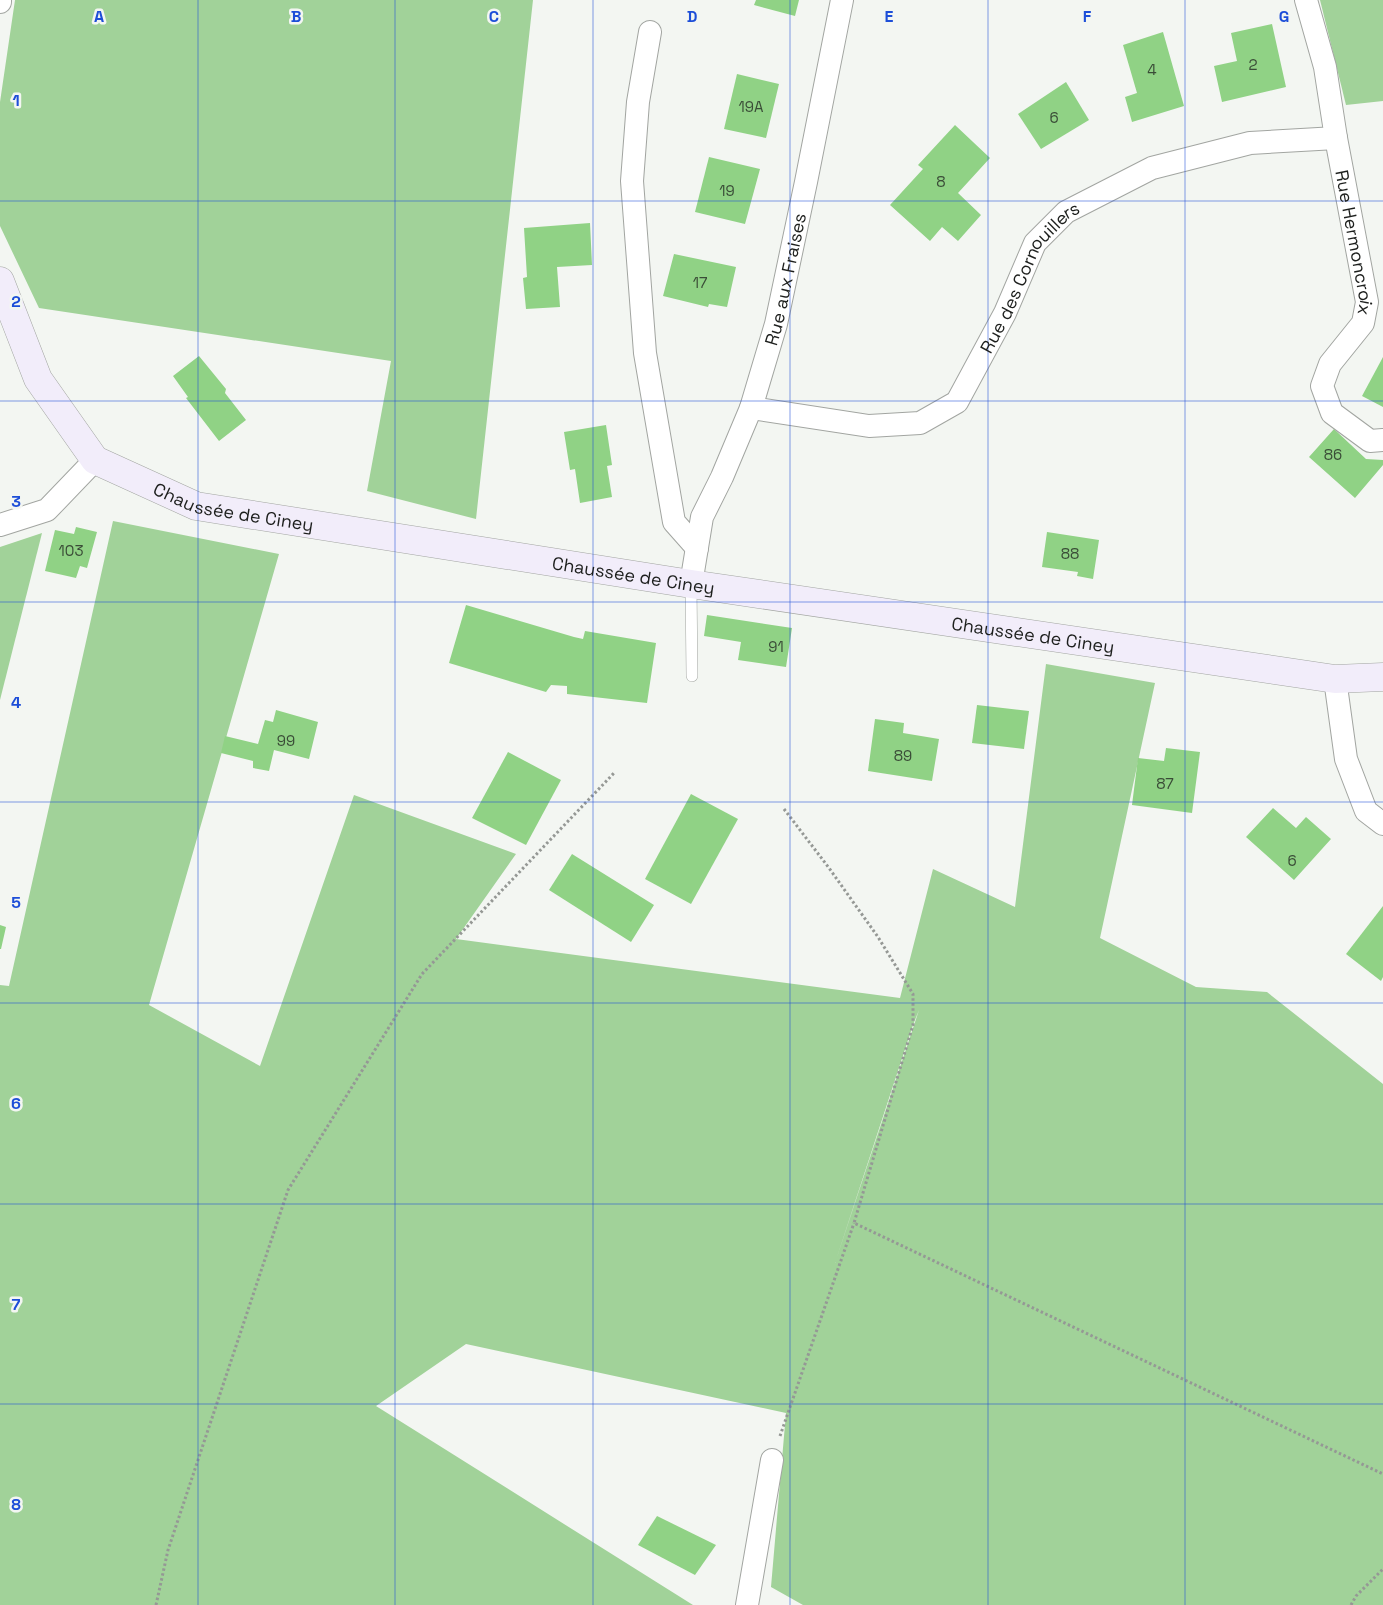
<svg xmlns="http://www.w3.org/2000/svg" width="1383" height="1605" viewBox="0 0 1383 1605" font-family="'Space Grotesk',sans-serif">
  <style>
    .green { fill: #a1d299; fill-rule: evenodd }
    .building { fill: #90d285 }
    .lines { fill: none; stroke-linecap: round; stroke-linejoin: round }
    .lane-casing { stroke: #a2a5a1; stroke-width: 12 }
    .street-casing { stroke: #a2a5a1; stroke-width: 24 }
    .secondary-casing { stroke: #a2a5a1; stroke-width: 29 }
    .path { stroke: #959895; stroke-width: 3; stroke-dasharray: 2.5 2.5; stroke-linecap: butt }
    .lane { stroke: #fff; stroke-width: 11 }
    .street { stroke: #fff; stroke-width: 22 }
    .secondary { stroke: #f2edfa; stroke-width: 28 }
    .grid { fill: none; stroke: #1d4ed8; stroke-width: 1; stroke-opacity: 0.55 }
    .labels { text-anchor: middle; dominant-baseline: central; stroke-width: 5; stroke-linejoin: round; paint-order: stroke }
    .number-label { font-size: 15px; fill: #3a4c37 }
    .street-label { font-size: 18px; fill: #1d1f1d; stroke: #f3f6f2 }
    .grid-label { font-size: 16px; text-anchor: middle; font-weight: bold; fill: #1d4ed8; stroke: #f3f6f2; stroke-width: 5; stroke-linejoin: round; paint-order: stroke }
  </style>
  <rect width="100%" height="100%" fill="#f3f6f2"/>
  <!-- green -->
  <g class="green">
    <polygon points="15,0 533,0 476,519 367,491 391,361 39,308 0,226 0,102"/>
    <polygon points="1320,0 1383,0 1383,101 1346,105"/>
    <path d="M113,521L279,554L149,1005L260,1066L354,795L516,854L456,939L900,998L933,869L1015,907L1046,664L1155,683L1100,938L1196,987L1267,992L1383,1084V1605H803L771,1587L786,1413L466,1344L376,1406L693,1605H0V985L9,986ZM919,1010L835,1263L913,1025Z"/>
    <polygon points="42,533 0,700 0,547"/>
  </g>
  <!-- building -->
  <g class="building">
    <polygon points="756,0 799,0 795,16 754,5"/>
    <polygon points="1272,24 1286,87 1222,102 1214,66 1237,61 1231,33"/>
    <polygon points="1163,32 1184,106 1132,122 1125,97 1137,93 1123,45"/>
    <polygon points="737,74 779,84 766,138 724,129"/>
    <polygon points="1066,82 1089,120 1041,149 1018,114"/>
    <polygon points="955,125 990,158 958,193 981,215 958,241 942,227 930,241 890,205 923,169 918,165"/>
    <polygon points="709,157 760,169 745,224 695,212"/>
    <polygon points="590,223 592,265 557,267 560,307 526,309 523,278 527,277 524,228"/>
    <polygon points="674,254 736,267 727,307 709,304 708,307 663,296"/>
    <polygon points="199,356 226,389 225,393 246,420 219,441 186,398 188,397 173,376"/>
    <polygon points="1383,357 1383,407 1362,396"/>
    <polygon points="606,425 612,465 607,466 612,497 580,503 575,469 570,470 564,432"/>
    <polygon points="1334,429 1366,459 1383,460 1383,465 1355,498 1309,457"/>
    <polygon points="76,527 97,532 87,568 80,566 76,578 45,571 55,530 74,534"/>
    <polygon points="1047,532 1099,540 1093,579 1077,576 1078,572 1042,567"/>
    <polygon points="466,605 574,637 583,639 585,631 656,643 647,703 567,694 567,686 551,685 546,692 449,663"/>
    <polygon points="707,615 792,628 786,667 738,660 741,642 704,636"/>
    <polygon points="977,705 1029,711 1024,749 972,743"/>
    <polygon points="276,710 318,722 309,759 274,750 269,771 253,768 253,761 221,753 225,736 258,744 265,720 273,722"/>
    <polygon points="875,719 904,723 903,733 939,739 932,781 868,771"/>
    <polygon points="1166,748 1200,752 1192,813 1132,805 1138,758 1164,761"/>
    <polygon points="508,752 561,780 526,845 472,818"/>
    <polygon points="691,794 738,819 691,904 645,879"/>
    <polygon points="1273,808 1296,828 1306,817 1331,839 1294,880 1246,837"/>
    <polygon points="572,854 654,905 631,942 549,890"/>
    <polygon points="1383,906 1383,977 1381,981 1346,954"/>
    <polygon points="0,925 6,927 1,949 0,949"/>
    <polygon points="657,1516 716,1545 695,1575 638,1545"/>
  </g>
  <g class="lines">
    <defs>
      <polyline id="lane" points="691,584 692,676"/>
      <g id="street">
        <path id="s1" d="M1306,0L1325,67L1336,138L1367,302L1363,323L1330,364L1322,386L1332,413L1370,441L1383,440"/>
        <polyline points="0,2 0,0"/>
        <polyline points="650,32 638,102 632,181 645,353 674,522 697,548"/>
        <path id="s2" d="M751,408L869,426L920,423L957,402L1005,313L1035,243L1066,212L1152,168L1250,143L1336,138"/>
        <polyline points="0,525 47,510 95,460"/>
        <path id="s3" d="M691,584L702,517L722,477L751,408L776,324L806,182L842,0"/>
        <polyline points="1335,679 1346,759 1366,811 1383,824"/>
        <polyline points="747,1605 772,1460"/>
      </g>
      <g id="secondary">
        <path id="s4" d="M0,281L38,379L95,460L196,506L691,584L1335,679L1383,677"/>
      </g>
    </defs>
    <!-- lane casing -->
    <use href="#lane" class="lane-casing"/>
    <!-- street casing -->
    <use href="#street" class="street-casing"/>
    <!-- secondary casing -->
    <use href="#secondary" class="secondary-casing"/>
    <!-- path -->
    <g class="path">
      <polyline points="784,809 829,868 878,937 913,994 913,1025 854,1223 1383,1474"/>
      <polyline points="780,1436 854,1223"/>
      <polyline points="156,1605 168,1550 288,1190 422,974 615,772"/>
      <polyline points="1351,1605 1356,1596 1383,1569"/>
    </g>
    <!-- lane -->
    <use href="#lane" class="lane"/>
    <!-- street -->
    <use href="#street" class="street"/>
    <!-- secondary -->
    <use href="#secondary" class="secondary"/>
  </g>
  <!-- grid -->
  <path class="grid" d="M198,0V1605M395,0V1605M593,0V1605M790,0V1605M988,0V1605M1185,0V1605M0,201H1383M0,401H1383M0,602H1383M0,802H1383M0,1003H1383M0,1204H1383M0,1404H1383"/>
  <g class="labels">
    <!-- number labels -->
    <g class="number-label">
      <text x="1253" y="64">2</text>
      <text x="1152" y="69">4</text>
      <text x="751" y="106">19A</text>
      <text x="1054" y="117">6</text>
      <text x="941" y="181">8</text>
      <text x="727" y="190">19</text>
      <text x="700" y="282">17</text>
      <text x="1333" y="454">86</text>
      <text x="71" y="550">103</text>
      <text x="1070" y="553">88</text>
      <text x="776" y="646">91</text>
      <text x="286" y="740">99</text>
      <text x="903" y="755">89</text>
      <text x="1165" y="783">87</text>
      <text x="1292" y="860">6</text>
    </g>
    <!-- street labels -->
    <g class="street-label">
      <text stroke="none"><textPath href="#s1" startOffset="248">Rue Hermoncroix</textPath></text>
      <text stroke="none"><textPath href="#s3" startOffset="321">Rue aux Fraises</textPath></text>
      <text stroke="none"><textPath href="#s2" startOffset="359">Rue des Cornouillers</textPath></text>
      <text stroke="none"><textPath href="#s4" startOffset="352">Chaussée de Ciney</textPath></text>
      <text stroke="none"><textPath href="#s4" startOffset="758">Chaussée de Ciney</textPath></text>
      <text stroke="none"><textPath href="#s4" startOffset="1162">Chaussée de Ciney</textPath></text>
    </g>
  </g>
  <g class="grid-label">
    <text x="99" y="22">A</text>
    <text x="296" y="22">B</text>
    <text x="494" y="22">C</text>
    <text x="692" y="22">D</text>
    <text x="889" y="22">E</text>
    <text x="1087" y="22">F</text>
    <text x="1284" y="22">G</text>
    <text x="16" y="106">1</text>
    <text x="16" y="307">2</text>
    <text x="16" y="507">3</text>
    <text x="16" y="708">4</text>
    <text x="16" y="908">5</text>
    <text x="16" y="1109">6</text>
    <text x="16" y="1310">7</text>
    <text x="16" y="1510">8</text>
  </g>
</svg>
